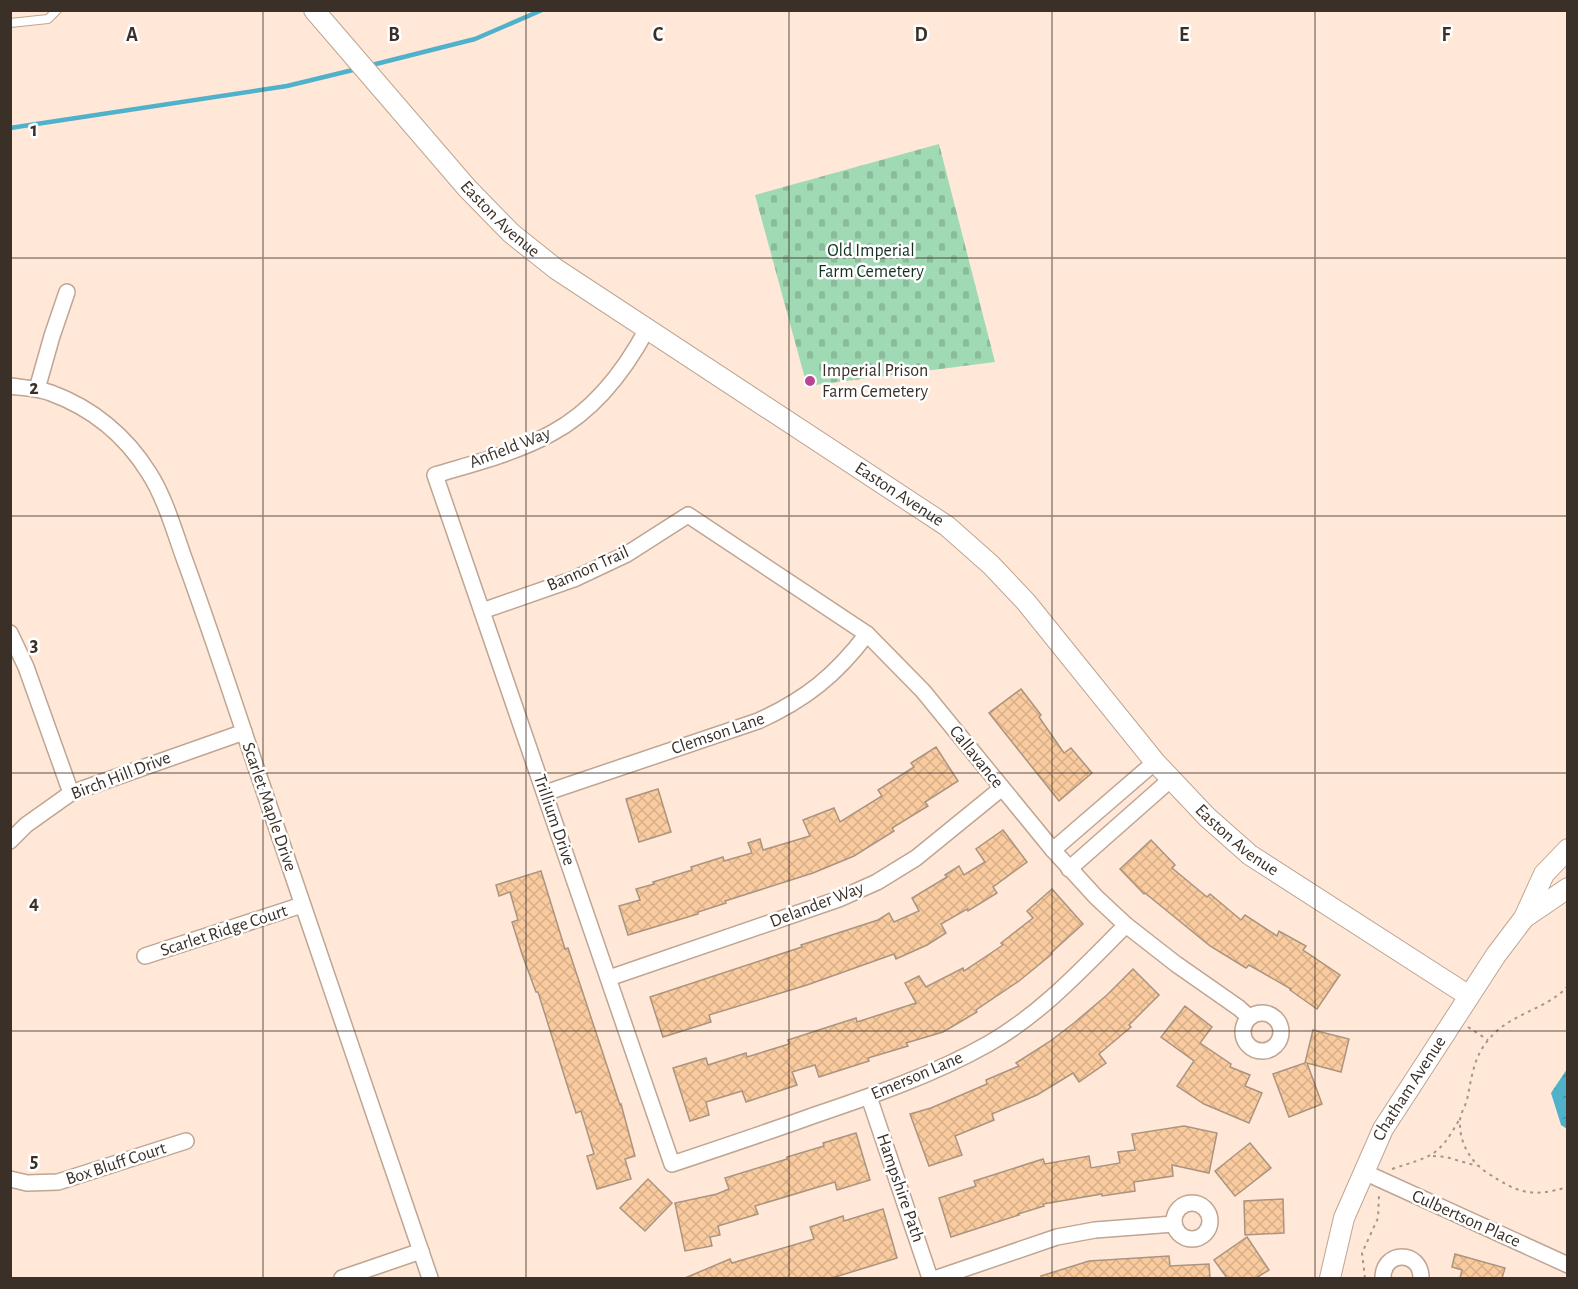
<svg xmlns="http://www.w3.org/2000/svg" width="1578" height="1289" viewBox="0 0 1578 1289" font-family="'Alegreya Sans',sans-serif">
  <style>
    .cemetery { fill: url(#cemetery-stones) }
    .water { fill: url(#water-ripples) }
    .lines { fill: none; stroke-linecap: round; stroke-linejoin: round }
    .stream { stroke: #4fb2ca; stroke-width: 4.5 }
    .building { fill: url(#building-cross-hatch); stroke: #ab947f; stroke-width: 1.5 }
    .service-casing { stroke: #bfa592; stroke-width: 10 }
    .minor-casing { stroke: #bfa592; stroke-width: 18 }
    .tertiary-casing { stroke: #bfa592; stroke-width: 22 }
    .path { stroke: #a69589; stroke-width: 2; stroke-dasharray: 3 4.5; stroke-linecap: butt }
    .service { stroke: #fff; stroke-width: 8 }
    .minor { stroke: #fff; stroke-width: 15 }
    .tertiary { stroke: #fff; stroke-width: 20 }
    .grid { fill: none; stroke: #3a3028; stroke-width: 1.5; stroke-opacity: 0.55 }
    .poi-dot { fill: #bc4396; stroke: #fff; stroke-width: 2 }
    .labels { text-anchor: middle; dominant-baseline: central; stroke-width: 5; stroke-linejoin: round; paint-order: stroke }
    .street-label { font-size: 18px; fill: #3a3028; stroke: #fff }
    .park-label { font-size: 18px; fill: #12321f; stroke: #fff }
    .poi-label { font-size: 18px; fill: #3a3028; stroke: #fff; text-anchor: start }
    .grid-label { font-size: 20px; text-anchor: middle; font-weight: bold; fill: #3a3028; stroke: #fff; stroke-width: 5; stroke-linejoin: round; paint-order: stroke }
  </style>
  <defs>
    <pattern id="cemetery-stones" width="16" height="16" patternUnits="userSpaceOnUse" patternTransform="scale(1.5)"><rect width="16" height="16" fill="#9fdab4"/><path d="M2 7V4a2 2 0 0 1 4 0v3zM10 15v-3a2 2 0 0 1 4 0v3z" fill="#8abb9b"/></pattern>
    <pattern id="water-ripples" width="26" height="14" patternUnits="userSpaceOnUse" patternTransform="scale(1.5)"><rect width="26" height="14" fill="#4fb2ca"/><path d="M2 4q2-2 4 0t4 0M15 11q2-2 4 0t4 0" fill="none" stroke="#4391a4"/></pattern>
    <pattern id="building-cross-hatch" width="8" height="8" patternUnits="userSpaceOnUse" patternTransform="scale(1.5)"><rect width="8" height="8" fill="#facb9f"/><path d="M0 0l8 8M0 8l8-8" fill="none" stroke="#d7af89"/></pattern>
  </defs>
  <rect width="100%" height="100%" fill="#ffe8d8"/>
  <!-- cemetery -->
  <polygon class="cemetery" points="939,144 995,362 807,386 755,195"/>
  <!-- water -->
  <polygon class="water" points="1567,1069 1567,1129 1561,1125 1551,1093"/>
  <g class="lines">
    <!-- stream -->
    <g class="stream">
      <polyline points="368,66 475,39 542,10"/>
      <polyline points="10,128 287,86 357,69"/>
    </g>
  </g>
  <!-- building -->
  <g class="building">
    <polygon points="1021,689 1041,715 1039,717 1064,753 1071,748 1092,773 1059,801 989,713"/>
    <polygon points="936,747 958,781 925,802 928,806 892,828 894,831 854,856 813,873 725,901 726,903 698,912 698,914 628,935 619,906 640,900 636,889 654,884 653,882 692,870 691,867 723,857 724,861 752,853 748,843 760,839 763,850 810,836 803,820 834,808 840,822 882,796 878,790 914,767 911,763"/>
    <polygon points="658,789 671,832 639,842 626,799"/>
    <polygon points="1003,830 1027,862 993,887 997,893 968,911 967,909 941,924 946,933 927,945 896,959 894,954 807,985 709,1015 711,1022 663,1037 650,997 802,947 801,945 878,920 889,913 894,922 919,911 912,898 947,877 945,875 959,866 964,875 985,862 976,849"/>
    <polygon points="1151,840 1175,865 1172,868 1207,897 1210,894 1241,920 1245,915 1277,936 1279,931 1306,946 1303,950 1340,975 1317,1009 1290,990 1291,989 1249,965 1246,968 1210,946 1145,893 1144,894 1120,869"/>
    <polygon points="541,871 565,949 568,948 620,1105 621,1104 635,1156 625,1159 631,1179 597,1189 587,1156 594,1154 581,1111 576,1113 538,992 536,992 522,954 512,922 518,920 510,892 499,896 496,885"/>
    <polygon points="1052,889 1083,924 1051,953 1052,954 1019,981 976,1010 977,1012 943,1032 906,1043 908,1046 868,1058 869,1061 819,1077 815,1065 792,1072 797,1085 746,1102 742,1091 706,1102 709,1115 690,1121 673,1068 706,1058 708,1065 746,1053 747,1057 789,1044 788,1040 825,1028 856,1018 857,1022 916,1003 905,983 919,976 926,987 963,968 964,971 1003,945 1001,943 1033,918 1027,911"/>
    <polygon points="1133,969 1159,995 1129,1025 1131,1027 1099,1054 1106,1063 1079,1082 1073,1073 1037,1095 992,1114 994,1120 955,1136 962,1155 929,1166 910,1114 931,1108 987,1084 986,1080 1019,1066 1016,1063 1049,1042 1074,1023 1107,995"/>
    <polygon points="1185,1006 1212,1027 1200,1043 1231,1064 1230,1067 1250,1075 1245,1086 1262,1093 1249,1123 1204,1104 1177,1086 1194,1061 1161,1037"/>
    <polygon points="1313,1030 1349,1039 1341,1072 1307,1063 1322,1104 1289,1117 1273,1074 1305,1063"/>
    <polygon points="1184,1126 1217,1133 1209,1173 1172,1165 1173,1176 1134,1182 1135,1191 1102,1196 1102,1194 1043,1204 1044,1206 1018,1214 1019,1215 951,1237 939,1198 976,1186 974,1181 1043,1159 1045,1164 1089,1156 1091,1168 1120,1163 1118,1152 1135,1150 1132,1134"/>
    <polygon points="856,1133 870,1180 837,1190 835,1182 755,1206 758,1214 718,1226 720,1235 710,1237 712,1246 685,1251 675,1203 717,1194 729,1189 725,1178 787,1159 787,1157 824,1146 823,1143"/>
    <polygon points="1250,1143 1271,1168 1235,1196 1215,1171"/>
    <polygon points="648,1179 672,1203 645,1231 620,1208"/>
    <polygon points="1283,1199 1284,1233 1245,1235 1244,1201"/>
    <polygon points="883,1209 897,1258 832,1278 685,1278 730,1259 732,1263 814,1239 810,1227 843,1216 844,1221"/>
    <polygon points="1247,1237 1269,1270 1256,1278 1227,1278 1214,1260"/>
    <polygon points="1455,1254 1505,1268 1502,1278 1460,1278 1462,1270 1452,1267"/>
    <polygon points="1169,1256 1170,1266 1209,1264 1210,1278 1042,1278 1041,1276 1089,1261"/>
  </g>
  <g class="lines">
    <defs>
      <polyline id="service" points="10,23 48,19 57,10"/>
      <g id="minor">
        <path d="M647,329C625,370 595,410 552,433C516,453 475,463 435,475L672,1164C720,1148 768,1132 815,1115C874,1095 933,1075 988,1044C1041,1014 1083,968 1126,925"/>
        <path d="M10,386C24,388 38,388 51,393C92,408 126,436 149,473C165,498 174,530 184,558C206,618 226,678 246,738C307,919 370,1098 430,1278"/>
        <polyline points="37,389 52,336 67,292"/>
        <polyline points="482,611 574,579 627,554 688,515 867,634 923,691 1053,850 1096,897 1126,925 1176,964 1239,1008 1249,1017"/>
        <polyline points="10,633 26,667 71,793"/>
        <path d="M545,793L758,721C805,700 836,675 867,634"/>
        <polyline points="10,841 26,825 71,793 244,732"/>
        <polyline points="1053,850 1155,762"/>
        <polyline points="1069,869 1170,780"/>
        <polyline points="145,956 302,905"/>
        <polyline points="609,978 839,899 877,882 916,858 1002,788"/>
        <circle cx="1262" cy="1032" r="19"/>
        <polyline points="869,1097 930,1278"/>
        <polyline points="1364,1172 1568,1265"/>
        <polyline points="10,1179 27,1183 58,1182 186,1141"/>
        <circle cx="1192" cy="1221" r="18"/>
        <polyline points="342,1278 421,1251"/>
        <polyline points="937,1278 1057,1237 1095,1230 1174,1224"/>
        <path d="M1383,1278C1383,1250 1421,1250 1421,1278"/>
      </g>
      <g id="tertiary">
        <path id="s1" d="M314,10L467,188L511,233L556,269L947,526L991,565L1026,602L1155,762L1207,817L1250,855L1469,996"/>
        <polyline points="1524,918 1568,888"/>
        <path id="s2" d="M1330,1278L1344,1218L1383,1129L1496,955L1524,918L1544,874L1568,849"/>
      </g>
    </defs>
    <!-- service casing -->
    <use href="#service" class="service-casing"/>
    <!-- minor casing -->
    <use href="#minor" class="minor-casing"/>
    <!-- tertiary casing -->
    <use href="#tertiary" class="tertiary-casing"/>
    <!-- path -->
    <g class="path">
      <path d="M1568,986C1549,1007 1519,1012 1498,1030C1474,1051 1473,1071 1467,1100C1465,1107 1460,1114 1460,1121C1459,1142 1470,1161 1486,1172C1518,1193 1530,1198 1568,1187"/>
      <polyline points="1468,1027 1488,1040"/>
      <polyline points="1433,1156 1446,1157 1477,1166"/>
      <path d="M1392,1169C1431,1156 1438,1158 1459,1120"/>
      <polyline points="1365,1278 1362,1253 1378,1218 1379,1195"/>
    </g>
    <!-- service -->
    <use href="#service" class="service"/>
    <!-- minor -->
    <use href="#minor" class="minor"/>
    <!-- tertiary -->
    <use href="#tertiary" class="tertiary"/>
  </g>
  <!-- grid -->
  <path class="grid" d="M263,10V1278M526,10V1278M789,10V1278M1052,10V1278M1315,10V1278M10,258H1568M10,516H1568M10,773H1568M10,1031H1568"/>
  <!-- markers -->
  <circle class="poi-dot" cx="810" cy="381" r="6"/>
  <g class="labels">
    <!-- street labels -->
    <g class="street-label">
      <text stroke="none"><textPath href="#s1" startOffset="280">Easton Avenue</textPath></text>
      <text transform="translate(510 448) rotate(-21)">Anfield Way</text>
      <text stroke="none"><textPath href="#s1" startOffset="766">Easton Avenue</textPath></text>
      <text transform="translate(588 569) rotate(-24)">Bannon Trail</text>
      <text transform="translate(718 734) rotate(-19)">Clemson Lane</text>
      <text transform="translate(976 757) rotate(51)">Callavance</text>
      <text transform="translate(121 776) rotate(-21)">Birch Hill Drive</text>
      <text transform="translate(269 807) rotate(71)">Scarlet Maple Drive</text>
      <text transform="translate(554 820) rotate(71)">Trillium Drive</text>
      <text stroke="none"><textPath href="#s1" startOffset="1252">Easton Avenue</textPath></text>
      <text transform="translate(817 905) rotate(-21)">Delander Way</text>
      <text transform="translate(224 931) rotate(-18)">Scarlet Ridge Court</text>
      <text transform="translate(917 1076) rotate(-23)">Emerson Lane</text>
      <text stroke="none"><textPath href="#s2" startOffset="207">Chatham Avenue</textPath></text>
      <text transform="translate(116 1164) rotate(-18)">Box Bluff Court</text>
      <text transform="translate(900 1188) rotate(71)">Hampshire Path</text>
      <text transform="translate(1466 1219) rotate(24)">Culbertson Place</text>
    </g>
    <!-- park labels -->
    <g class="park-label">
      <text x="871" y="251">Old Imperial<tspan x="871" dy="21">Farm Cemetery</tspan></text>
    </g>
    <!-- poi labels -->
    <g class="poi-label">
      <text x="822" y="371">Imperial Prison<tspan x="822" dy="21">Farm Cemetery</tspan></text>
    </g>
  </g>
  <g class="grid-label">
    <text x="132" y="41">A</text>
    <text x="394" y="41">B</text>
    <text x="658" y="41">C</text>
    <text x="921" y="41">D</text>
    <text x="1184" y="41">E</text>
    <text x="1446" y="41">F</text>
    <text x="34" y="136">1</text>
    <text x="34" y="394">2</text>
    <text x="34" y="651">3</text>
    <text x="34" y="909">4</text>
    <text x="34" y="1167">5</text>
  </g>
  <!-- border -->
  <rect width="1578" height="1289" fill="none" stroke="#3a3028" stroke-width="24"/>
</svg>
